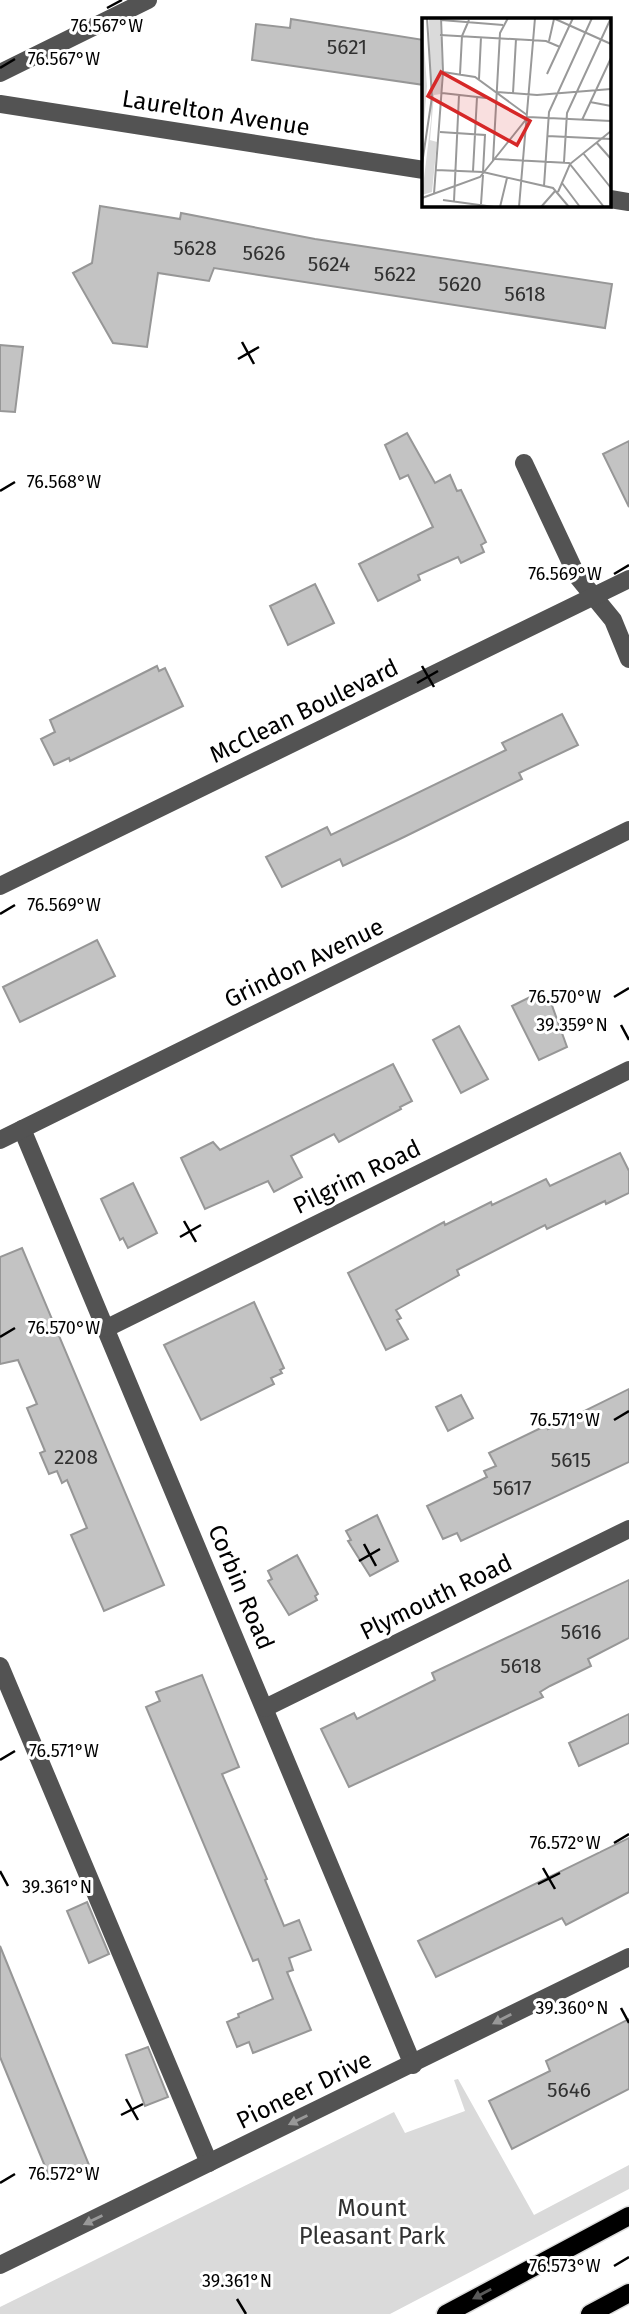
<svg xmlns="http://www.w3.org/2000/svg" width="629" height="2314" viewBox="0 0 629 2314" font-family="'Fira Sans',sans-serif">
  <style>
    .green { fill: #dadada }
    .building { fill: #c3c3c3; stroke: #979797; stroke-width: 2 }
    .lines { fill: none; stroke-linecap: round; stroke-linejoin: round }
    .major-casing { stroke: #dbdbdb; stroke-width: 21 }
    .minor { stroke: #535353; stroke-width: 18 }
    .major { stroke: #000; stroke-width: 18 }
    .oneway { fill: #989898 }
    .oneway2 { fill: #595959 }
    .ticks { fill: none; stroke: #000; stroke-width: 2.5 }
    .labels { text-anchor: middle; dominant-baseline: central; stroke-width: 6; stroke-linejoin: round; paint-order: stroke }
    .number-label { font-size: 21px; fill: #313131 }
    .street-label { font-size: 24px; fill: #000; stroke: #fff }
    .park-label { font-size: 24px; fill: #313131; stroke: #fff }
    .inset-road { fill: none; stroke: #999; stroke-width: 2 }
    .view { fill: #d62828; fill-opacity: 0.15; stroke: #d62828; stroke-width: 3.5 }
    .inset-edge { fill: none; stroke: #000; stroke-width: 3.5 }
    .ticks-label { font-size: 18px; text-anchor: middle; fill: #000; stroke: #fff; stroke-width: 6; stroke-linejoin: round; paint-order: stroke }
  </style>
  <rect width="100%" height="100%" fill="#fff"/>
  <!-- green -->
  <polygon class="green" points="458,2079 534,2215 629,2165 629,2189 390,2314 0,2314 0,2307 394,2112 405,2133 465,2111 454,2080"/>
  <!-- building -->
  <g class="building">
    <polygon points="291,19 424,40 424,85 252,60 256,24 290,28"/>
    <polygon points="100,206 180,219 181,213 315,239 612,284 605,328 214,268 209,281 158,273 147,347 113,343 73,273 92,263"/>
    <polygon points="0,345 23,347 15,412 0,411"/>
    <polygon points="407,433 435,483 450,475 457,491 461,490 486,542 481,545 484,552 461,563 458,557 418,575 420,580 378,601 359,564 433,527 408,475 400,479 385,445"/>
    <polygon points="629,441 629,507 603,454"/>
    <polygon points="315,584 334,623 288,645 270,606"/>
    <polygon points="157,666 159,671 165,668 183,706 70,761 69,758 54,765 41,739 55,732 50,720"/>
    <polygon points="562,714 578,745 519,773 522,779 404,837 343,866 340,859 282,887 266,857 327,827 331,835 506,750 502,743"/>
    <polygon points="97,940 115,976 20,1022 3,987"/>
    <polygon points="536,994 540,1003 550,1000 567,1047 539,1060 512,1006"/>
    <polygon points="459,1026 488,1079 461,1093 433,1040"/>
    <polygon points="393,1064 412,1101 400,1107 401,1109 339,1142 334,1134 291,1156 302,1177 274,1192 268,1181 205,1209 181,1158 213,1142 220,1150"/>
    <polygon points="620,1153 629,1171 629,1193 606,1204 605,1201 547,1229 545,1225 457,1270 459,1275 396,1310 401,1318 397,1320 408,1339 386,1350 348,1273 444,1222 445,1225 491,1202 492,1205 546,1179 550,1186"/>
    <polygon points="133,1183 157,1233 128,1248 123,1238 120,1240 101,1199"/>
    <polygon points="22,1248 164,1585 104,1611 71,1535 87,1528 67,1480 62,1483 57,1471 49,1474 40,1453 45,1451 27,1408 37,1404 18,1360 0,1364 0,1257"/>
    <polygon points="254,1302 284,1368 280,1370 282,1373 271,1378 274,1384 201,1420 164,1345"/>
    <polygon points="629,1389 629,1462 461,1541 457,1533 443,1539 427,1506 487,1477 484,1471 496,1466 489,1453 547,1425 548,1429"/>
    <polygon points="461,1395 473,1418 448,1431 436,1407"/>
    <polygon points="377,1515 398,1561 370,1576 348,1541 351,1540 346,1531"/>
    <polygon points="297,1555 318,1594 315,1596 317,1600 289,1615 268,1581 272,1579 268,1571"/>
    <polygon points="629,1580 629,1638 588,1659 591,1666 550,1686 540,1692 543,1697 349,1787 321,1729 354,1713 357,1719 435,1680 432,1673"/>
    <polygon points="202,1675 239,1767 222,1774 267,1879 265,1880 284,1926 299,1920 311,1950 289,1958 293,1970 287,1972 311,2030 253,2053 249,2042 237,2047 227,2022 239,2017 238,2014 273,1999 258,1959 253,1961 146,1707 160,1701 156,1692"/>
    <polygon points="629,1714 629,1743 579,1766 569,1743"/>
    <polygon points="629,1838 629,1892 566,1925 562,1918 436,1977 418,1941"/>
    <polygon points="87,1902 109,1954 89,1963 67,1911"/>
    <polygon points="0,1946 89,2165 51,2181 0,2057"/>
    <polygon points="629,2019 629,2089 512,2149 489,2101 550,2071 546,2061"/>
    <polygon points="148,2047 168,2097 145,2106 126,2055"/>
  </g>
  <g class="lines">
    <defs>
      <g id="major">
        <polyline points="446,2314 629,2216"/>
        <polyline points="590,2314 629,2293"/>
      </g>
    </defs>
    <!-- major casing -->
    <use href="#major" class="major-casing"/>
    <!-- minor -->
    <g class="minor">
      <polyline points="0,73 148,0"/>
      <polyline points="0,104 424,170"/>
      <polyline points="610,199 629,202"/>
      <polyline points="524,463 577,576 613,620 629,659"/>
      <polyline points="0,886 629,579"/>
      <polyline points="22,1129 413,2065"/>
      <polyline points="0,1140 629,830"/>
      <polyline points="107,1328 629,1070"/>
      <polyline points="0,1666 209,2163"/>
      <polyline points="265,1708 629,1529"/>
      <polyline points="0,2265 629,1957"/>
    </g>
    <!-- major -->
    <use href="#major" class="major"/>
  </g>
  <!-- one-way arrows -->
  <defs><path id="oneway-solid" d="M-6-.8H1V-3.2L6.5 0L1 3.2V.8H-6Z" transform="scale(1.75)"/></defs>
  <g class="oneway">
    <use href="#oneway-solid" transform="translate(502 2019) rotate(153)"/>
    <use href="#oneway-solid" transform="translate(298 2120) rotate(154)"/>
    <use href="#oneway-solid" transform="translate(93 2220) rotate(154)"/>
  </g>
  <use class="oneway2" href="#oneway-solid" transform="translate(482 2294) rotate(152)"/>
  <!-- ticks -->
  <path class="ticks" d="M107,8L122,0M0,68L15,59M242,342L254,364M238,359L259,347M0,491L15,482M614,574L629,565M422,666L434,687M417,683L438,671M0,914L15,905M614,997L629,988M621,1025L629,1040M184,1221L196,1242M180,1237L201,1225M0,1337L15,1328M614,1420L629,1411M364,1544L376,1566M359,1561L380,1549M0,1760L15,1751M614,1843L629,1834M543,1868L555,1889M0,1871L8,1886M538,1884L560,1873M621,2008L629,2023M126,2099L138,2120M121,2115L143,2104M0,2183L15,2174M614,2266L629,2257M237,2299L246,2314"/>
  <g class="labels">
    <!-- number labels -->
    <g class="number-label">
      <text x="347" y="47">5621</text>
      <text x="195" y="248">5628</text>
      <text x="264" y="253">5626</text>
      <text x="329" y="264">5624</text>
      <text x="395" y="274">5622</text>
      <text x="460" y="284">5620</text>
      <text x="525" y="294">5618</text>
      <text x="76" y="1457">2208</text>
      <text x="571" y="1460">5615</text>
      <text x="512" y="1488">5617</text>
      <text x="581" y="1632">5616</text>
      <text x="521" y="1666">5618</text>
      <text x="569" y="2090">5646</text>
    </g>
    <!-- street labels -->
    <g class="street-label">
      <text transform="translate(216 113) rotate(9)">Laurelton Avenue</text>
      <text transform="translate(304 711) rotate(-26)">McClean Boulevard</text>
      <text transform="translate(304 963) rotate(-26)">Grindon Avenue</text>
      <text transform="translate(357 1177) rotate(-26)">Pilgrim Road</text>
      <text transform="translate(241 1587) rotate(67)">Corbin Road</text>
      <text transform="translate(436 1597) rotate(-26)">Plymouth Road</text>
      <text transform="translate(304 2090) rotate(-26)">Pioneer Drive</text>
    </g>
    <!-- park labels -->
    <g class="park-label">
      <text x="372" y="2208">Mount<tspan x="372" dy="28">Pleasant Park</tspan></text>
    </g>
  </g>
  <!-- overview -->
  <g transform="translate(422 18)">
    <rect width="189" height="189" fill="#fff"/>
    <path d="M0,0L5,68L0,128ZM7,0H18L20,46L19,76L12,77L8,122L15,124L10,174L0,177L9,102Z" fill="#dadada"/>
    <path class="inset-road" d="M131,0L189,26M19,2L81,7M18,17L124,23L138,29M127,23L132,1M21,54L53,59L105,97M38,56L40,18L47,2M125,56L151,0M57,61L59,19M75,74L115,77L189,71M20,75L64,80M91,75L94,21M168,84L189,88M160,102L189,40M18,114L63,117L61,154M125,118L189,121M174,124L189,141M161,135L189,170M73,141L147,145L182,189M71,143L78,15L86,0M142,144L145,95L189,0M0,146L10,79L5,0M14,152L61,154L131,170L147,189M51,153L55,79M140,165L158,189M122,168L127,94L170,0M136,174L148,146L189,113M12,176L21,54L19,0M0,180L58,159L106,99L189,103M21,182L72,189M32,183L37,77M59,186L61,157M78,189L85,160M97,189L113,0M119,189L134,172"/>
    <path class="view" d="M19,54L108,103L95,127L6,78Z"/>
    <rect width="189" height="189" class="inset-edge"/>
  </g>
  <g class="ticks-label">
    <text x="107" y="32">76.567°W</text>
    <text x="64" y="65">76.567°W</text>
    <text x="64" y="488">76.568°W</text>
    <text x="565" y="580">76.569°W</text>
    <text x="64" y="911">76.569°W</text>
    <text x="565" y="1003">76.570°W</text>
    <text x="572" y="1031">39.359°N</text>
    <text x="64" y="1334">76.570°W</text>
    <text x="565" y="1426">76.571°W</text>
    <text x="64" y="1757">76.571°W</text>
    <text x="565" y="1849">76.572°W</text>
    <text x="57" y="1893">39.361°N</text>
    <text x="572" y="2014">39.360°N</text>
    <text x="64" y="2180">76.572°W</text>
    <text x="565" y="2272">76.573°W</text>
    <text x="237" y="2287">39.361°N</text>
  </g>
</svg>
